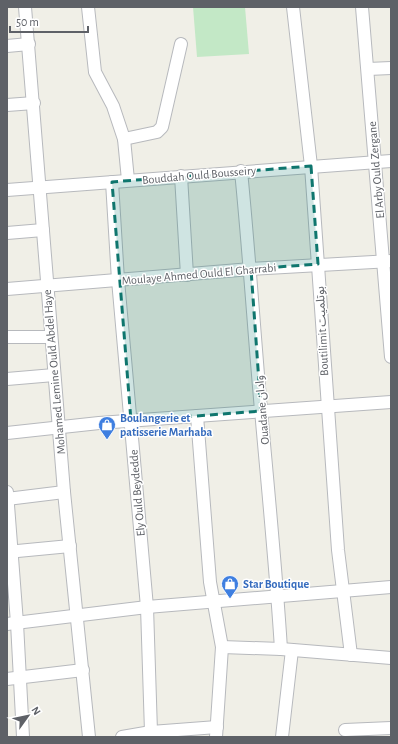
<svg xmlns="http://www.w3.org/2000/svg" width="398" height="744" viewBox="0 0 398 744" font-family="'Alegreya Sans','Noto Sans Arabic',sans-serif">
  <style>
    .green { fill: #c3e8c6 }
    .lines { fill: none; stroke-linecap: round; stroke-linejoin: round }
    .minor-casing { stroke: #b7b9bd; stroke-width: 14 }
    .minor { stroke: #fff; stroke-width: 12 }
    .marked { fill: #0f766e; fill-opacity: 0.2; stroke: #0f766e; stroke-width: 3; stroke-dasharray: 8 5; stroke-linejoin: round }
    .labels { text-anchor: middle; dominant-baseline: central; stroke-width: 3; stroke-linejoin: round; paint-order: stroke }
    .street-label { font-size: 12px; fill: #5e6167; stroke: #fff }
    .shop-label { font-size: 12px; font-weight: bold; fill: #366cbe; stroke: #fff; text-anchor: start }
  </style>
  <rect width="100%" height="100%" fill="#f0efe7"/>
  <!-- green -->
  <polygon class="green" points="193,7 245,7 249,54 197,57"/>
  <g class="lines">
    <defs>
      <g id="minor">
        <polyline points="25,7 64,492 89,737"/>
        <polyline points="88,7 95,72 113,106 124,139 128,180"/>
        <polyline points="293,7 311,166 338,550 351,655"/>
        <polyline points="362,7 391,357"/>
        <polyline points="7,46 29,44"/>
        <polyline points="368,69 391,68"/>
        <polyline points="7,105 34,103"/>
        <polyline points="124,139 157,132 162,127 181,44"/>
        <path d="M241,171C249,251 254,331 261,410C268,490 276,569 281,649"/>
        <polyline points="181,176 187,275"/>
        <polyline points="112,182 118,280 147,607 151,732"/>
        <polyline points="7,190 391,161"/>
        <polyline points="7,233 43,230"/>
        <polyline points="7,289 251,269 391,261"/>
        <polyline points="7,337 51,337"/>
        <polyline points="7,379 54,375"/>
        <polyline points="197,416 210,582 222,647 216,737"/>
        <polyline points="7,433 99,423 391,402"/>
        <polyline points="7,492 17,623 23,737"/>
        <polyline points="7,499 64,492"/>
        <polyline points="7,552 70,546"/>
        <polyline points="7,624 147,607 391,587"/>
        <polyline points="222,647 281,649 391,658"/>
        <polyline points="7,679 83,670"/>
        <polyline points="345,730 391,728"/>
        <polyline points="122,737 151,732 217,727"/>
        <polyline points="282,737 292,650"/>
      </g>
    </defs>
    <!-- minor casing -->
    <use href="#minor" class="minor-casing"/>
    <!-- minor -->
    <use href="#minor" class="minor"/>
  </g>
  <!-- marked area -->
  <path class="marked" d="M311,166L318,264L251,269L261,411L131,421L112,182Z"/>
  <!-- icons -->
  <defs>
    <symbol id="shop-pin" viewBox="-11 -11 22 30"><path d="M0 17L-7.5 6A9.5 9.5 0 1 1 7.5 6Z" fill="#3f7fe0" stroke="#fff"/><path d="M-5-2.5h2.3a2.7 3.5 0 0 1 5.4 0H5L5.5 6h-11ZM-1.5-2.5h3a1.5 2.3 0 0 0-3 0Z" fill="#fff"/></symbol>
  </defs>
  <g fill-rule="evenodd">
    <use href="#shop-pin" x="97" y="415" width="20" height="27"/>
    <use href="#shop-pin" x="220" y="574" width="20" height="27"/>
  </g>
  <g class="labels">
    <!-- street labels -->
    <g class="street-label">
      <text transform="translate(376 170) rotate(-95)">El Arby Ould Zergane</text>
      <text transform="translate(199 175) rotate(-5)">Bouddah Ould Bousseiry</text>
      <text transform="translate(199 274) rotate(-5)">Moulaye Ahmed Ould El Gharrabi</text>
      <text transform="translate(322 331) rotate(-93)">Boutilimit بوتلميت</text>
      <text transform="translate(54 372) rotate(-95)">Mohamed Lemine Ould Abdel Haye</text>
      <text transform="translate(262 410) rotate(-95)">Ouadane وادان</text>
      <text transform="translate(137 493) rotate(-95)">Ely Ould Beydedde</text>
    </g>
    <!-- shop labels -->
    <g class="shop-label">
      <text x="120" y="418">Boulangerie et<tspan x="120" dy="14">patisserie Marhaba</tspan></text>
      <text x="243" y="584">Star Boutique</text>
    </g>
  </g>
  <!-- border -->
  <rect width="398" height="744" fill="none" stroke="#5e6167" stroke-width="16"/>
  <!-- north arrow -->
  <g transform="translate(28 716) rotate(57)" stroke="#ffffff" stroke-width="3" paint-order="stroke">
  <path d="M0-3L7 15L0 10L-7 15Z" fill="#5e6167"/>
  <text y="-6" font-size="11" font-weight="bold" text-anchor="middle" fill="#5e6167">N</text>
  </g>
  <!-- scale -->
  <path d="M10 26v6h78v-6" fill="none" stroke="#5e6167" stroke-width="2"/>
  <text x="16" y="26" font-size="12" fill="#5e6167" stroke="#ffffff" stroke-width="3" paint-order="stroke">50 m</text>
</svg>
